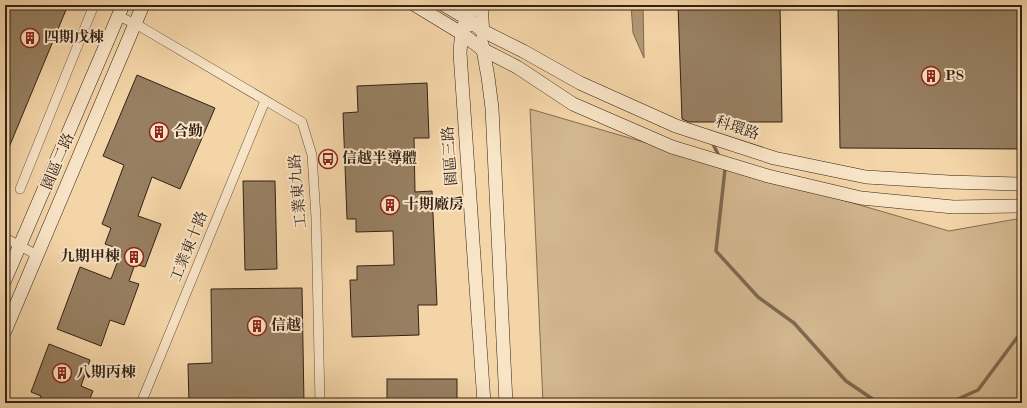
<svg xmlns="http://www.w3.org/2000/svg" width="1027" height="408" viewBox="0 0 1027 408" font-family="'Old Standard TT','Noto Serif TC',serif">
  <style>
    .green { fill: #d3b78f; stroke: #836c52 }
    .water { fill: #b29876; stroke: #7f694f }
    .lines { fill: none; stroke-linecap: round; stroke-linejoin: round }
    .stream { stroke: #7f694f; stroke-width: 3.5 }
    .building { fill: #977f61; stroke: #332215 }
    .street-casing { stroke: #634f3a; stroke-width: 10 }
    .secondary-casing { stroke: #332215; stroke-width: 14 }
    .street { stroke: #f8e4c6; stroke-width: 9 }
    .secondary { stroke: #f8e4c6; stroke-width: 13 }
    .labels { text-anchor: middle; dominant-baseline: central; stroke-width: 4; stroke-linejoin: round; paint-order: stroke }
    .poi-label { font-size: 15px; font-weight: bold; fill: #332215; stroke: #f8e4c6; text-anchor: start }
    .street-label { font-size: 15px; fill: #332215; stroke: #f8e4c6 }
  </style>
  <rect width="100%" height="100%" fill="#f4d5a8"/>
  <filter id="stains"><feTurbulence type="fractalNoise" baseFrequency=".005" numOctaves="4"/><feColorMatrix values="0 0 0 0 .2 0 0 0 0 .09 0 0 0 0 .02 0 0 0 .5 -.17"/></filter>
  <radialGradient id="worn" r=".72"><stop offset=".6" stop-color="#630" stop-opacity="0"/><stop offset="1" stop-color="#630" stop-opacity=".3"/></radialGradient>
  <!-- green -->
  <polygon class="green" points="530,109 949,231 1022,218 1022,403 543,403"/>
  <!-- water -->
  <polygon class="water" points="631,5 643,5 644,58 633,33"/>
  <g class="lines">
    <!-- stream -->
    <g class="stream">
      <polyline points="712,142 720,158"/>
      <polyline points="724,167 725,169 716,251 758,297 794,323 846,381 877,402 881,403"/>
      <polyline points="949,403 978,390 1022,331"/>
    </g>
  </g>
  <!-- building -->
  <g class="building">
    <polygon points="10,5 68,5 5,157 5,16"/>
    <polygon points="678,5 780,5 782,122 689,122 682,119"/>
    <polygon points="838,5 1022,5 1022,149 840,148"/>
    <polygon points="137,75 215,108 180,189 152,177 138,216 161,224 145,267 135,264 129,281 139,284 124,325 110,320 101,346 57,329 80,267 111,279 122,250 105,244 111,228 102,224 124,165 103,156"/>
    <polygon points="427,83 429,138 414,138 415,192 432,191 437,305 418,305 419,335 352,337 350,280 357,280 357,266 394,265 393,231 356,232 356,219 347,219 343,113 358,112 357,86"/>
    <polygon points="243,181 275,181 277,269 245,270"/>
    <polygon points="302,288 304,403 189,403 188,364 212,363 211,289"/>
    <polygon points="49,344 90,360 81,386 93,391 88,403 38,403 41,396 31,392"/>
    <rect x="387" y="379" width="70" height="24"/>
  </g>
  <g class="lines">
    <defs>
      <g id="street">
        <polyline points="118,16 136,24 302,122 312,155 316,218 320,403"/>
        <polyline points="20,189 94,5"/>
        <polyline points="5,238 37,255"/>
        <polyline points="141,403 265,101"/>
      </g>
      <g id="secondary">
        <polyline points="415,5 461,33 482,49 517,67 573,104 672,147 768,176 861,198 953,207 1022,206"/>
        <polyline points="444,5 466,18 471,25"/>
        <path d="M475,5C463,19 461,35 460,53L484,403"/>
        <polyline points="481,5 483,35"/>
        <polyline points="466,18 483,31 523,51 580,83 676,126 774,158 866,177 949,182 1022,184"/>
        <polyline points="482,44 488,77 492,108 506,403"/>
        <polyline points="5,280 123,5"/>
        <polyline points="5,331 143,5"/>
      </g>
    </defs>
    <!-- street casing -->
    <use href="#street" class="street-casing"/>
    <!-- secondary casing -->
    <use href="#secondary" class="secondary-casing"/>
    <!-- street -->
    <use href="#street" class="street"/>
    <!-- secondary -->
    <use href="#secondary" class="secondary"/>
  </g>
  <!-- icons -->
  <defs>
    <symbol id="building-ring" viewBox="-11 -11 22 22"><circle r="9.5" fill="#f8e4c6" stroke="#8f2418" stroke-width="1.5"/><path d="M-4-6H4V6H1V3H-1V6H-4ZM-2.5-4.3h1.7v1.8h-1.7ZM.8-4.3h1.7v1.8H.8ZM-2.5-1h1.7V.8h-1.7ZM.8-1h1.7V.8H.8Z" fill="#8f2418"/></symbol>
    <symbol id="bus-ring" viewBox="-11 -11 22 22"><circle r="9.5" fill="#f8e4c6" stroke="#8f2418" stroke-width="1.5"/><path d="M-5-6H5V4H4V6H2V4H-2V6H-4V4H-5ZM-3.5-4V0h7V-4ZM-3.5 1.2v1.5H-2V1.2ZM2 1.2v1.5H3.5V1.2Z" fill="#8f2418"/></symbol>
  </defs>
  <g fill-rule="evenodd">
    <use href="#building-ring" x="19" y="27" width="22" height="22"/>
    <use href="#building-ring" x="920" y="65" width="22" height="22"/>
    <use href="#building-ring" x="148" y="121" width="22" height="22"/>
    <use href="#bus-ring" x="317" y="148" width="22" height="22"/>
    <use href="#building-ring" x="379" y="194" width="22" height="22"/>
    <use href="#building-ring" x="123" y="246" width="22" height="22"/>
    <use href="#building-ring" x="246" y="315" width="22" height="22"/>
    <use href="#building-ring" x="51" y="362" width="22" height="22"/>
  </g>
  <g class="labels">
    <!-- poi labels -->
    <g class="poi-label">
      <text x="44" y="38">四期戊棟</text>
      <text x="945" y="76">P8</text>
      <text x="173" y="132">合勤</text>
      <text x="342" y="159">信越半導體</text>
      <text x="404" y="205">十期廠房</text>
      <text x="120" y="257" text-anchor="end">九期甲棟</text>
      <text x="271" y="326">信越</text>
      <text x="76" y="373">八期丙棟</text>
    </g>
    <!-- street labels -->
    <g class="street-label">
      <text transform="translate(737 129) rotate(18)">科環路</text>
      <text transform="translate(451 156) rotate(-94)">園區三路</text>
      <text transform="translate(59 162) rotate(-67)">園區二路</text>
      <text transform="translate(299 191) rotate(-95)">工業東九路</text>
      <text transform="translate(190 247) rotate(-68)">工業東十路</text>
    </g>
  </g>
  <!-- margin -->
  <rect width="1027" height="408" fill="none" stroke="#f4d5a8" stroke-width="20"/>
  <rect x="6" y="6" width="1015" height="396" fill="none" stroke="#332215" stroke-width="2"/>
  <rect x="10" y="10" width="1007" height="388" fill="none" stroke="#332215"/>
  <rect width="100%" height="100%" filter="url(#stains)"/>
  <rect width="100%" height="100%" fill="url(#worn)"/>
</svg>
